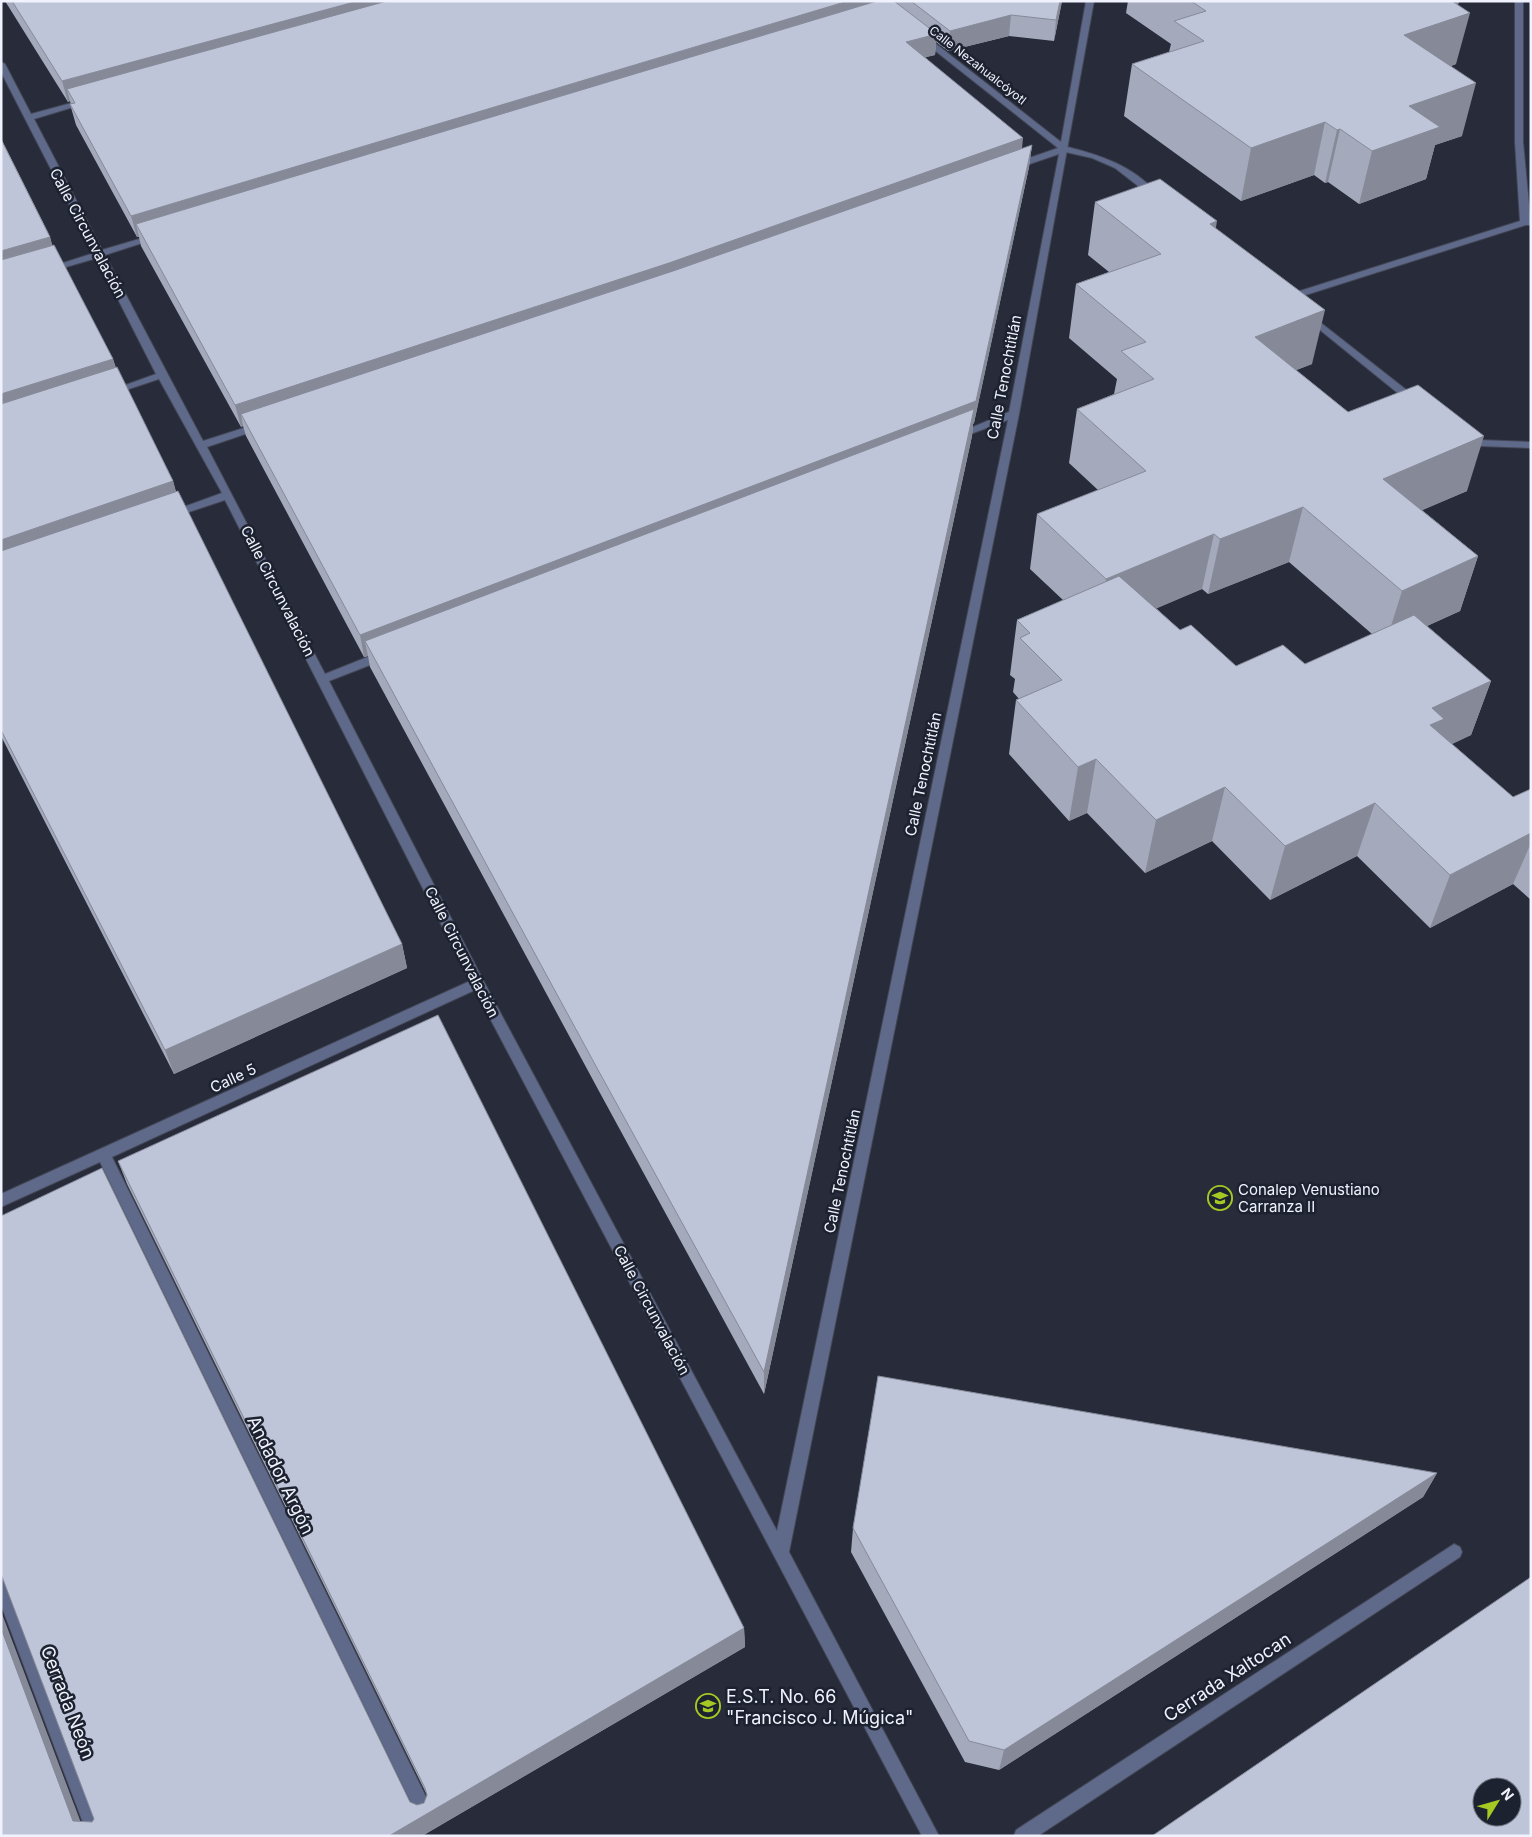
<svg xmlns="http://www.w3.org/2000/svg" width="1532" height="1837" viewBox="0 0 1532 1837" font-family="Inter,sans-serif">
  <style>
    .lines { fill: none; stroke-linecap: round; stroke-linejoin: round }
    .lane-casing { stroke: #434755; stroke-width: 2 }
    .street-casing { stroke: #434755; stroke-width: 2 }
    .lane { fill: #5f6989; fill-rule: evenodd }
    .street { fill: #5f6989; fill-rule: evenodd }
    .wall { fill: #a4a9bb; fill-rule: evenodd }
    .shaded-wall { fill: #868a98 }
    .building { fill: #bfc5d9; stroke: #868a98; fill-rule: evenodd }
    .labels { text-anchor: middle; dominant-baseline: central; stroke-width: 5; stroke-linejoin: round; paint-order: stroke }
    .far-street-label { font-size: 12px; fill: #f0f3fd; stroke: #1d2230 }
    .street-label { font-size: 15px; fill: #f0f3fd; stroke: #1d2230 }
    .poi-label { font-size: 15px; fill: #f0f3fd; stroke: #1d2230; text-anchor: start }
    .near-street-label { font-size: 18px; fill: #f0f3fd; stroke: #1d2230 }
    .near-poi-label { font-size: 18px; fill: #f0f3fd; stroke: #1d2230; text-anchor: start }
  </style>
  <rect width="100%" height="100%" fill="#272b3a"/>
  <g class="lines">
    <defs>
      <g id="lane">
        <polygon points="1515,1 1523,1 1523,142 1531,225 1526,225 1290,300 1284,300 1284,296 1520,221 1515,142"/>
        <path d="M1064,146C1100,155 1132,165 1158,194L1157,196H1151L1115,168L1092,158L1061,151V147Z"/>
        <polygon points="1307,312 1418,399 1418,403 1410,403 1304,317 1304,313"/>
        <polygon points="1466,437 1479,440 1531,442 1531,448 1479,446 1462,442 1461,440"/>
      </g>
      <g id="street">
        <polygon points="1086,1 1094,1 1019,414 789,1552 939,1836 922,1836 475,990 112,1157 430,1805 432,1811 430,1817 424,1819 418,1817 100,1162 1,1207 1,1194 470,981 225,500 171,518 166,515 167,513 222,493 159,379 111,395 106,392 156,374 97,258 49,272 44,269 94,253 1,72 1,62 5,64 31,114 86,99 90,102 34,119 102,250 156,234 161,237 105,255 203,441 259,423 264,426 263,428 207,447 325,674 380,652 384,651 390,655 388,658 329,681 484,982 777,1531 1008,420 960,438 956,439 951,436 1009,412 1059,154 1018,168 1012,168 1012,164 1058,148 919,38 926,36 1061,142"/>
        <polygon points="1454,1544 1460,1547 1462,1552 1460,1557 1038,1836 1014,1836 1016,1830"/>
        <polygon points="1,1575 7,1578 9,1583 105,1836 88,1836 1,1605"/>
      </g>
    </defs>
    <!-- lane casing -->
    <use href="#lane" class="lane-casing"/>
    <!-- street casing -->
    <use href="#street" class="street-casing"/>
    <!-- lane -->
    <use href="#lane" class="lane"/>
    <!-- street -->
    <use href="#street" class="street"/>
  </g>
  <!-- wall -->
  <g class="wall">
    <polygon points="5,1 1062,1 1054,41 1009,36 948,51 936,42 935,55 925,57 1022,149 1032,145 1029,167 974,423 973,424 972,436 764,1394 600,1093 370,667 368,656 364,657 246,436 243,426 241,427 141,246 139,237 137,237 76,125 70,104 71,104 70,101 68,102"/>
    <polygon points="1128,1 1459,1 1458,5 1456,64 1451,66 1462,136 1435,145 1426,179 1359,204 1328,182 1325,183 1314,175 1241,201 1124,116 1132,64 1169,52 1171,44 1126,13"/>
    <polygon points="1,139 50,237 52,246 113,359 116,368 173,481 176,492 402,944 407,968 174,1074 1,736"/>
    <path d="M1095,202L1216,229L1312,364L1296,370L1348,412L1467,491L1422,510L1478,556L1460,611L1427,626L1491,681L1471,735L1452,744L1513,797L1531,789V900L1513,884L1430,928L1357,856L1270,900L1212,841L1145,873L1087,813L1069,821L1009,754L1016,700L1019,699L1013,692L1015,679L1010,675L1017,620L1063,600L1030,569L1037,514L1098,490L1069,463L1077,409L1114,394L1117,379L1069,338L1076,284L1109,272L1088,255ZM1289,562L1372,634L1305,664L1236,666L1180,630L1156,608L1202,589L1208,594Z"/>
    <polygon points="118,1161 744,1628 745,1647 422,1836 1,1836 80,1821 92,1822 417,1805 424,1803 427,1795 127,1184"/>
    <polygon points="1437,1473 1423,1497 999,1770 965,1762 851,1552 853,1528"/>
  </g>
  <!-- shaded-wall -->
  <g class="shaded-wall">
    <polygon points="358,1 435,1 67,89 70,101 68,102 62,81"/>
    <polygon points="848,1 881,1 136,224 139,237 137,237 131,216"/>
    <polygon points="1060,1 1062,1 1054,41 1056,20"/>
    <polygon points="1406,1 1459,1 1457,7"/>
    <polygon points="1470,13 1456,64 1392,87 1404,35"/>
    <polygon points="1011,15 1009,36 948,51 950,31"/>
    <polygon points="937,34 935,55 904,63 906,42"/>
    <polygon points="1476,83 1462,136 1435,145 1426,179 1359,204 1372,151 1409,106"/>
    <polygon points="1325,122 1314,175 1241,201 1251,148"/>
    <polygon points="1340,129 1328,182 1325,183 1337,130"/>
    <polygon points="1023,138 1021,159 241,414 243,426 241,427 235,405"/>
    <polygon points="1032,145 1029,167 974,423 973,424 972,436 764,1394 764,1372 365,641 368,656 364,657 360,635"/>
    <polygon points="1217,221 1208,275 1210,224"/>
    <polygon points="50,237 57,261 1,278 1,251"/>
    <polygon points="1325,310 1312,364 1243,391 1255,337"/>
    <polygon points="113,359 120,384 1,422 1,394"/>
    <polygon points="1484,436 1467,491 1367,534 1383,479"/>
    <polygon points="173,481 180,506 1,568 1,540"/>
    <polygon points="1303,507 1289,562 1208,594 1220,539"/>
    <polygon points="1214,534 1202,589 1097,634 1106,579"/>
    <polygon points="1478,556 1460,611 1385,645 1402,591"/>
    <polygon points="1491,681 1471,735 1432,753 1425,773 1432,708"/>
    <polygon points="1096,759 1087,813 1069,821 1078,767"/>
    <polygon points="1225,787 1212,841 1145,873 1156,820"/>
    <polygon points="1375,803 1357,856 1270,900 1285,846"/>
    <polygon points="1531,833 1531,843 1513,884 1430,928 1450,875"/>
    <polygon points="402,944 407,968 174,1074 165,1050"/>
    <polygon points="1437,1473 1423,1497 999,1770 1004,1750"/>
    <polygon points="1,1611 86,1836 73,1821 1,1628"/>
    <polygon points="744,1628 745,1647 422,1836 389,1836"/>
  </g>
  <!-- building -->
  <g class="building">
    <polygon points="12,1 358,1 62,81"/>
    <polygon points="387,1 848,1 131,216 70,104 75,103 67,89"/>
    <polygon points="877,1 894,1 937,34 906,42 1023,138 669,263 235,405 136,224"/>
    <polygon points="911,1 1060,1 1056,20 1011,15 950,31"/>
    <polygon points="1191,1 1452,1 1470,13 1404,35 1476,83 1409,106 1440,127 1372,151 1340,129 1337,130 1325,122 1251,148 1132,64 1204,41 1174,21 1206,11"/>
    <polygon points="1,139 50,237 1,251"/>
    <polygon points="1032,145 976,401 360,635 241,414 676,270"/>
    <polygon points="1160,179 1217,221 1210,224 1325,310 1255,337 1348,412 1418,385 1484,436 1383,479 1478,556 1402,591 1303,507 1220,539 1214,534 1106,579 1037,514 1146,471 1077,409 1154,379 1121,351 1146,342 1076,284 1161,254 1095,202"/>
    <polygon points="54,245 113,359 1,394 1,260"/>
    <polygon points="117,367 173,481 1,540 1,404"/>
    <polygon points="974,409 764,1372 597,1068 365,641"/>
    <polygon points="178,491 402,944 165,1050 1,730 1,551"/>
    <polygon points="1119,576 1180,630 1191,625 1236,666 1283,645 1305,664 1414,615 1491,681 1432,708 1444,719 1430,725 1513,797 1531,789 1531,833 1450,875 1375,803 1285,846 1225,787 1156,820 1096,759 1078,767 1016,700 1062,680 1020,638 1030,633 1017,620"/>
    <polygon points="438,1015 744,1628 389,1836 1,1836 1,1628 73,1821 92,1822 94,1819 1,1574 1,1216 102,1168 410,1802 417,1805 424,1803 427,1795 425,1788 118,1161"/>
    <polygon points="878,1376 1437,1473 1004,1750 969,1741 853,1528"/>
    <path d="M1531,1577V1836H1152ZM1482,1787H1512V1817H1482Z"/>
  </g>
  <!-- icons -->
  <defs>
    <symbol id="university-ring" viewBox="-11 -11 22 22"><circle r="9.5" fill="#1d2230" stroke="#a5c823" stroke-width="1.5"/><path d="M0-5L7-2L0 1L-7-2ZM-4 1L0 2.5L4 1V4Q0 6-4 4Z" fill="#a5c823"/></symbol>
    <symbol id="school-ring" viewBox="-11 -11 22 22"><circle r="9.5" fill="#1d2230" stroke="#a5c823" stroke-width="1.5"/><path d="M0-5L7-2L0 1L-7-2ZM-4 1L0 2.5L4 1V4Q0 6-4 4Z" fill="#a5c823"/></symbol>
  </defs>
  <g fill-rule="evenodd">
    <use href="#university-ring" x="1206" y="1184" width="28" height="28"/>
    <use href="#school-ring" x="694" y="1692" width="28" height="28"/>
  </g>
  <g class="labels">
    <!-- far-street labels -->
    <g class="far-street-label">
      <text transform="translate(978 65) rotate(38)">Calle Nezahualcóyotl</text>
    </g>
    <!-- street labels -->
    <g class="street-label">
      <text transform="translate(88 233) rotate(62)">Calle Circunvalación</text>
      <text transform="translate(1004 377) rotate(-79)">Calle Tenochtitlán</text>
      <text transform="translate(278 591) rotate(63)">Calle Circunvalación</text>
      <text transform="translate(923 774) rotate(-78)">Calle Tenochtitlán</text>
      <text transform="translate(462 952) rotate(63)">Calle Circunvalación</text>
      <text transform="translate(233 1078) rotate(-25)">Calle 5</text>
      <text transform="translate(842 1171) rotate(-78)">Calle Tenochtitlán</text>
      <text transform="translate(652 1310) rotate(62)">Calle Circunvalación</text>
    </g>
    <!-- poi labels -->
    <g class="poi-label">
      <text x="1238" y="1189">Conalep Venustiano<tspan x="1238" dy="17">Carranza II</tspan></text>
    </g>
    <!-- near-street labels -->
    <g class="near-street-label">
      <text transform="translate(281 1475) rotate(64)">Andador Argón</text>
      <text transform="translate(1227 1677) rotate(-33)">Cerrada Xaltocan</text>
      <text transform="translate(68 1702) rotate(69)">Cerrada Neón</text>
    </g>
    <!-- near-poi labels -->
    <g class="near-poi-label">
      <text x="726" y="1696">E.S.T. No. 66<tspan x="726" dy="21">"Francisco J. Múgica"</tspan></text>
    </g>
  </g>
  <!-- border -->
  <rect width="1532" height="1837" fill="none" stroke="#f0f3fd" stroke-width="5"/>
  <!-- north arrow -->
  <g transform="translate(1497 1802) rotate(53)"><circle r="24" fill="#1d2230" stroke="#717682"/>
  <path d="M0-4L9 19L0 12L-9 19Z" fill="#a5c823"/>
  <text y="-8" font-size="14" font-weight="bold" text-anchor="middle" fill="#f0f3fd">N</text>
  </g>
</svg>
